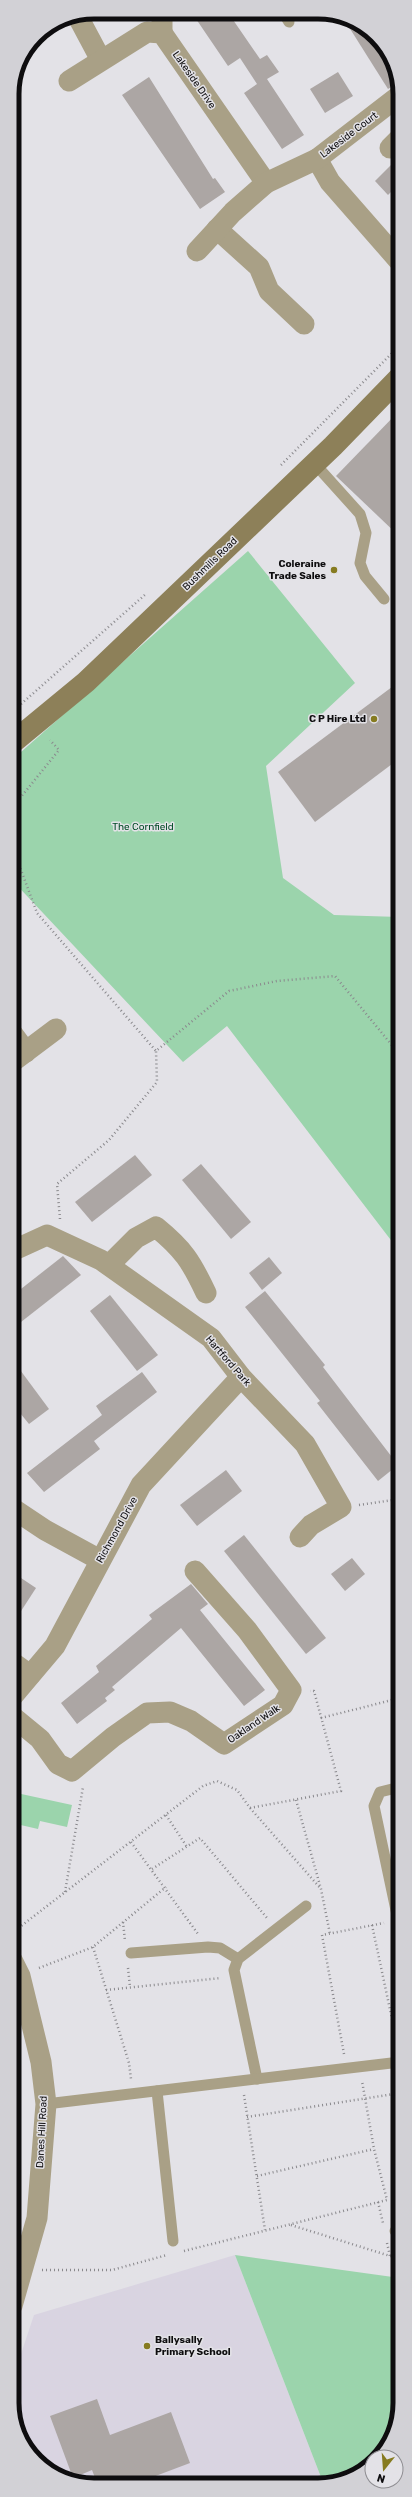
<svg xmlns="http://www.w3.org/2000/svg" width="412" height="2497" font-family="Rubik,sans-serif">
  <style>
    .built { fill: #d9d4e1 }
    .green { fill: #9bd4ac }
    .building { fill: #aca6a4 }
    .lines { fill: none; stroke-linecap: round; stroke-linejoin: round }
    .path { stroke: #8a898d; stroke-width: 2.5; stroke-dasharray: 1 3; stroke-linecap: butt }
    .service { stroke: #a9a086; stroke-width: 11 }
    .minor { stroke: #a9a086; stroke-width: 21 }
    .secondary { stroke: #8d8059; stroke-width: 22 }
    .poi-dot { fill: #867b20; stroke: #e3e2e7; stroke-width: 1.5 }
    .labels { text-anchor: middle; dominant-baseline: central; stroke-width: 3; stroke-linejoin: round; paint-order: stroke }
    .street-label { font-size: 10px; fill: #0e0d0f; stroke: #e3e2e7 }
    .poi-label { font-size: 10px; font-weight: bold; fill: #0e0d0f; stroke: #e3e2e7; text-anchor: end }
    .park-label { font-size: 10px; fill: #014b26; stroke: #e3e2e7 }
    .rim { fill: none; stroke: #0e0d0f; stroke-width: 5 }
  </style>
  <rect width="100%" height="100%" fill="#e3e2e7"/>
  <path class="built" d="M235,2255L324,2485L73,2482L32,2457L12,2409V2381L34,2315Z"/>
  <g class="green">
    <path d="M248,551L355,683L266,766L283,878L334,915L400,917V1252L227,1026L183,1062L12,880V760Z"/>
    <path d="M12,1792L72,1805L67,1827L40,1821L38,1829L12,1823Z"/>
    <path d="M235,2255L400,2278V2403L394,2434L379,2457H372V2464L354,2477L324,2485Z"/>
  </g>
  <g class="building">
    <path d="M192,13L229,14L260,59L267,55L279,72L267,79L304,135L282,149L244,93L257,84L240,58L228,66Z"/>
    <path d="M342,16L380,40L398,83L388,89Z"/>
    <path d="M338,72L353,96L325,113L310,89Z"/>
    <path d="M149,77L213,179L215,178L225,192L200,209L122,95Z"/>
    <path d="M400,156V183L388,195L375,181Z"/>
    <path d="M400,410V537L336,476Z"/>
    <path d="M400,681V758L315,822L278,772Z"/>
    <path d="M135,1155L152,1175L92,1222L75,1202Z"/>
    <path d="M201,1164L251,1222L231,1239L182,1180Z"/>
    <path d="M63,1256L81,1275L21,1322L12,1311V1296Z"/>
    <path d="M269,1257L282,1273L262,1290L249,1273Z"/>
    <path d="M265,1291L325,1365L323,1367L398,1465L378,1481L317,1403L320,1401L245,1307Z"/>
    <path d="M110,1295L158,1355L137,1371L90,1311Z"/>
    <path d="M12,1359L49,1409L29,1424L12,1403Z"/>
    <path d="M142,1372L157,1392L94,1441L100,1449L44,1492L27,1473L102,1415L96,1406Z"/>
    <path d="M226,1470L242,1491L197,1526L180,1505Z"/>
    <path d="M244,1535L326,1638L306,1654L224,1551Z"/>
    <path d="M352,1558L365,1574L345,1591L331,1574Z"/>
    <path d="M12,1572L36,1588L12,1625Z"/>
    <path d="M191,1584L208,1604L200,1610L265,1690L244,1706L181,1628L112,1687L115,1690L105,1698L107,1701L77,1724L61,1703L99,1672L96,1666L152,1619L149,1615Z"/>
    <path d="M97,2399L110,2435L171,2412L190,2463L137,2483H97L92,2470L73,2478L50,2416Z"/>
  </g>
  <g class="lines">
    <g class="path">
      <path d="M281,465L400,345"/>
      <path d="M12,712L147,593"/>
      <path d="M12,769L19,763"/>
      <path d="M12,808L59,750L50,740"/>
      <path d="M12,846L37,913L156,1051L229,991L277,981L335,976L400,1055"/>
      <path d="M60,1219L57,1184L109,1140L157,1082L156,1051"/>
      <path d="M359,1505L400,1499"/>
      <path d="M321,1718L400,1698"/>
      <path d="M296,1800L321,1889L330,1934"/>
      <path d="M250,1808L341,1791L314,1691H310"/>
      <path d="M166,1815L187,1847"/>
      <path d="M393,1824L400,1822"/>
      <path d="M131,1842L198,1934"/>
      <path d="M152,1869L200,1838L267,1918"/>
      <path d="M65,1892L83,1787"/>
      <path d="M123,1922L125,1941"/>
      <path d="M372,1925L398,2047"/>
      <path d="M12,1933L203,1786L217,1781L237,1790L250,1808L321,1889"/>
      <path d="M93,1947L129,2063L131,2079"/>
      <path d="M39,1968L93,1947L166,1887"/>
      <path d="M128,1968L130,1987"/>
      <path d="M106,1990L221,1978"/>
      <path d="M344,2054L322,1935L384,1923"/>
      <path d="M244,2095L265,2230"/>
      <path d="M247,2117L400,2093"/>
      <path d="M257,2176L374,2149"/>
      <path d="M378,2202L383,2223"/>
      <path d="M291,2225L390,2256H400"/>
      <path d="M387,2243L390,2256"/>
      <path d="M184,2251L387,2200L374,2149L362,2081"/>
      <path d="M42,2270H112L167,2255"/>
    </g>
    <g class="service">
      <path d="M284,14L289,22"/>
      <path d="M315,464L360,514L366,533L360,563L365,576L384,599"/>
      <path d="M400,1787L380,1792L374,1806L400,1929"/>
      <path d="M131,1953L208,1947L220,1948L238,1959"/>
      <path d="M257,2079L234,1970L238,1959L306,1906"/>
      <path d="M157,2091L173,2241"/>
      <path d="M46,2104L400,2062"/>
      <path d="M395,2231L400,2230"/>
    </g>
    <g class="minor">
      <path d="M162,13V33"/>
      <path d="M77,15L101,60"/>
      <path d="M69,81L147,32L162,33L266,183"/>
      <path d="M390,148L400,138"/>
      <path d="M317,159L330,182L400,262"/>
      <path d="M217,229L259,267L269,291L304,324"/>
      <path d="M197,251L233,212L266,183L317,159L400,95"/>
      <path d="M12,1033L26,1052"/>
      <path d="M12,1062L56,1029"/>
      <path d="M12,1251L47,1235L101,1260L211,1338L241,1377L305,1444L341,1507L311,1525L300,1537"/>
      <path d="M109,1265L136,1238L156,1227C183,1249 191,1261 206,1293"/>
      <path d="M12,1508L45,1530L100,1560"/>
      <path d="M12,1662L30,1675"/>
      <path d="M12,1697L55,1646L141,1485L241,1377"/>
      <path d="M12,1716L40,1739L58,1764L72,1771L113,1737L147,1713L170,1712L191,1721L224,1744L283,1705L291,1690L247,1630L195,1571"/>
      <path d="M12,1960L20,1976L41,2062L46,2104L37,2218L12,2306"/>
    </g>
    <path class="secondary" d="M12,743L86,682L333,446L400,377"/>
  </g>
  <g class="poi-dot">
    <circle cx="334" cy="570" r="4"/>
    <circle cx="374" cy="719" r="4"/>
    <circle cx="147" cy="2346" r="4"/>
  </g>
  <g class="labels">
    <g class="street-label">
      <text transform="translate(194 80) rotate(55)">Lakeside Drive</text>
      <text transform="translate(349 135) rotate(-37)">Lakeside Court</text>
      <text transform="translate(210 564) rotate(-44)">Bushmills Road</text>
      <text transform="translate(228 1361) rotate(49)">Hartford Park</text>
      <text transform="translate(117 1530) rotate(-61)">Richmond Drive</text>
      <text transform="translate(254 1724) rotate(-34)">Oakland Walk</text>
      <text transform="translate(42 2132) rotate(-87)">Danes Hill Road</text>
    </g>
    <g class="poi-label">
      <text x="326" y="564">Coleraine<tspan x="326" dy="12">Trade Sales</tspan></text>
      <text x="366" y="719">C P Hire Ltd</text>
      <text x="155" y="2340" text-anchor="start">Ballysally<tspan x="155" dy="12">Primary School</tspan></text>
    </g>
    <g class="park-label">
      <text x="143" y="827">The Cornfield</text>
    </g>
  </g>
  <path d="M0 0H412V2497H0ZM94 19H318A75 75 0 0 1 393 94V2403A75 75 0 0 1 318 2478H94A75 75 0 0 1 19 2403V94A75 75 0 0 1 94 19Z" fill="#d2d1d6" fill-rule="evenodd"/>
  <path class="rim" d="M94 19H318A75 75 0 0 1 393 94V2403A75 75 0 0 1 318 2478H94A75 75 0 0 1 19 2403V94A75 75 0 0 1 94 19Z"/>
  <g transform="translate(384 2469) rotate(197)"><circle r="19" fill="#e3e2e7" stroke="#8e8d91"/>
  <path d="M0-3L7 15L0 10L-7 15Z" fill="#867b20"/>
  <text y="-6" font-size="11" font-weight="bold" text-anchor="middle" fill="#0e0d0f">N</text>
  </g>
</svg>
